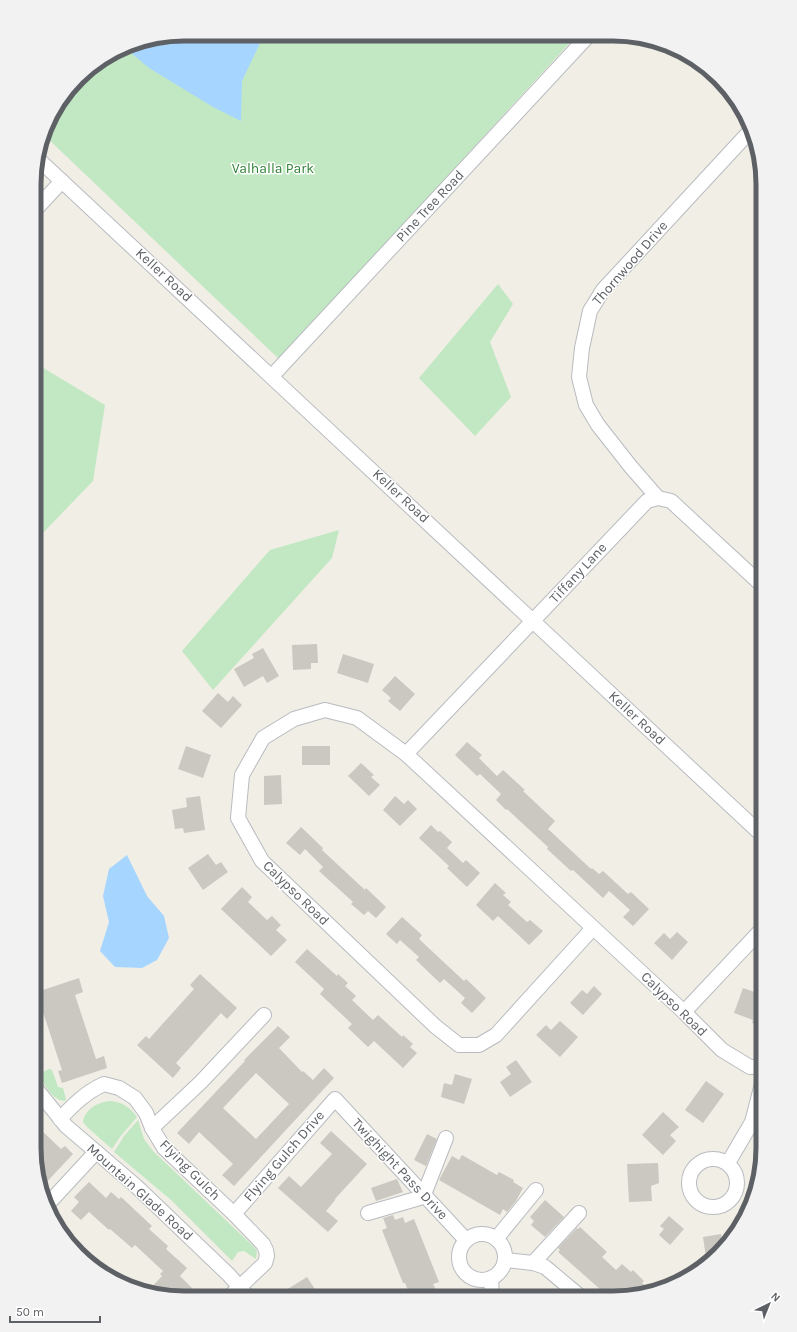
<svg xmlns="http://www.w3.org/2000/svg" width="797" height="1332" font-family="Karla,sans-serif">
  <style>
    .green { fill: #c1e8c2 }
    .water { fill: #a6d6ff }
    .building { fill: #cbc8c2; fill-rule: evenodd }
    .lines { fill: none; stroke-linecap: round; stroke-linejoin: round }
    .minor-casing { stroke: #b8bbc0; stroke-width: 16 }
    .minor { stroke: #fff; stroke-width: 14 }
    .labels { text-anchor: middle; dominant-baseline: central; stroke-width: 3; stroke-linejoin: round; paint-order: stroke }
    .park-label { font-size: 14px; fill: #308237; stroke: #fff }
    .street-label { font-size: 14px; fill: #5d6166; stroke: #fff }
    .rim { fill: none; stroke: #5d6166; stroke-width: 5 }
  </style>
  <rect width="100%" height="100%" fill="#f0eee5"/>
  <g class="green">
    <path d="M184,34L577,35L279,359L44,135L50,117L85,71L127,45Z"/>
    <path d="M498,284L513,304L490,342L511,397L475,436L419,378Z"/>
    <path d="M35,363L105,405L93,481L35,541Z"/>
    <path d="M339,530L332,558L213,690L182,651L270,550Z"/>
    <path d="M49,1069L52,1070L58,1087L63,1088L66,1099L65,1101C53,1101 45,1085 39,1076L41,1073Z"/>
    <path d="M110,1101C122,1102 130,1107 137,1117L120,1137L112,1149L87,1127L83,1122C85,1109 98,1102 110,1101Z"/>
    <path d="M138,1120L144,1139L153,1151L255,1248L257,1251L256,1259L244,1251L238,1252L232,1261L171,1200L114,1152L124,1136Z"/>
  </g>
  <g class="water">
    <path d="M184,34H252L262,39L242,81L241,121L213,107L149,68L124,47Z"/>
    <path d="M127,855L147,896L164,916L169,938L157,960L142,968L115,967L100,951L109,922L103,896L109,869Z"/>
  </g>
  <g class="building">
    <path d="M317,644L318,663H311V669L293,670L292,645Z"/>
    <path d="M263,648L279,676L267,683L263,676L244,687L234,669L254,658L252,654Z"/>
    <path d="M343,654L374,664L368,683L337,673Z"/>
    <path d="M395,676L415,694L400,711L388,701L391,698L382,690Z"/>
    <path d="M218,693L228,702L233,696L242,705L221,728L202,711Z"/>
    <path d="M467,742L482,755L479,758L497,776L503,770L525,790L523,791L555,821L548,829L591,869L592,868L599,874L603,871L628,894L631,892L649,909L633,926L623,917L630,910L609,891L603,898L573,870L571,871L547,849L548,847L507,809L506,810L496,800L501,794L480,774L477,776L455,755Z"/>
    <path d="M186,746L211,755L203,778L178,769Z"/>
    <rect x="302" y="746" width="28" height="19"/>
    <path d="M361,763L374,775L371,777L380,785L369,796L348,776Z"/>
    <path d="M281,775L282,804L264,805V776Z"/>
    <path d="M200,796L205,830L184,833L183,828L175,829L172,810L187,807L186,798Z"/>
    <path d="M395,796L404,804L408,800L417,809L400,826L383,810Z"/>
    <path d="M431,825L438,832L440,831L452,842L447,848L463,863L466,860L480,873L467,887L447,868L449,866L419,838Z"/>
    <path d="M301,827L323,848L322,850L365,890L366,888L386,907L376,918L368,911L364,915L351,904L353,902L319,871L323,867L305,849L300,855L286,843Z"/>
    <path d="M208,854L216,865L221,862L228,872L203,890L188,868Z"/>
    <path d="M495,883L506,893L503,895L511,902L508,905L527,922L530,920L543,931L529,945L498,916L493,921L476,905Z"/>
    <path d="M242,887L252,897L248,902L267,920L272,916L281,925L276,930L287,940L271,956L221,909Z"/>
    <path d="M402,917L422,935L419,939L464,981L466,979L486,998L472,1013L461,1003L465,998L444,979L440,983L416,960L419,957L400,940L397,944L386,934Z"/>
    <path d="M677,932L688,942L672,960L654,943L664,933L670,939Z"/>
    <path d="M307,949L337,976L338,974L348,983L345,986L356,996L352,1000L373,1020L378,1015L402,1037L403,1035L413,1044L410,1047L417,1053L403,1068L374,1041L368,1047L348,1028L352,1024L320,994L324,989L295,962Z"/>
    <path d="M200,974L237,1008L227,1019L221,1013L176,1063L181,1068L173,1078L137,1045L146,1036L149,1039L194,989L190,985Z"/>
    <path d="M79,978L83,992L75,995L96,1059L104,1056L107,1068L62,1083L58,1071L62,1070L41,1006L34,1008V993Z"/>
    <path d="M594,986L602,994L583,1015L570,1003L582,990L587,994Z"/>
    <path d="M743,988L763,995V1027L752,1023L753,1020L734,1013Z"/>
    <path d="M560,1021L578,1037L560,1057L536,1035L546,1025L551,1030Z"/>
    <path d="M278,1026L290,1037L279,1048L302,1072L303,1071L313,1080L324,1068L334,1078L234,1186L222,1175L233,1164L199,1132L189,1144L177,1133L245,1061L244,1060ZM256,1073L289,1104L256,1139L223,1108Z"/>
    <path d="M516,1060L532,1082L510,1097L500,1082L511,1074L506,1067Z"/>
    <path d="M455,1074L472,1079L464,1104L441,1097L444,1083L452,1085Z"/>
    <path d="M706,1081L724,1094L703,1123L685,1110Z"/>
    <path d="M663,1112L679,1127L670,1135L676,1141L663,1155L642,1135Z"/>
    <path d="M39,1128L61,1149L65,1146L73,1154L42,1187L34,1148V1134Z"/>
    <path d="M331,1131L367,1164L334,1200L336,1199L326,1211L338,1221L328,1232L278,1188L289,1176L301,1187L332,1154L320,1143Z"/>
    <path d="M427,1134L437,1139L426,1166L414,1160Z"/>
    <path d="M462,1155L497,1175L499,1172L514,1180L513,1182L523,1188L516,1201L507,1212L503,1209L500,1215L439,1180L452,1156L459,1160Z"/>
    <path d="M658,1163L659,1183L651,1186L652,1201L629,1202L627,1164Z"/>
    <path d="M397,1179L403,1192L376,1201L371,1188Z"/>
    <path d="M89,1182L106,1198L111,1192L119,1199L121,1197L152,1226L149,1229L168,1246L166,1249L187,1268L180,1276L195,1291L189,1297H165L159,1295L151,1288L162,1276L160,1274L163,1271L135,1245L132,1248L110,1229L109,1230L89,1212L81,1220L71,1211L79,1202L74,1197Z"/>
    <path d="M545,1200L564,1217L545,1237L531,1225L534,1221L530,1217Z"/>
    <path d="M393,1215L395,1220L403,1217L405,1223L414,1219L439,1282L433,1284L440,1298L411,1297L405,1283H403L382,1230L387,1228L383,1218Z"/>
    <path d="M669,1216L684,1229L670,1245L659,1235L664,1229L660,1226Z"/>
    <path d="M580,1227L607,1252L602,1257L616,1270L622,1264L631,1272L633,1270L644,1281L642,1283L651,1290L610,1298L558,1252L560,1250L558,1248L577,1228L578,1229Z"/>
    <path d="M721,1234L724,1248L707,1264L703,1237Z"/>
    <path d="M307,1277L320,1297H275Z"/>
  </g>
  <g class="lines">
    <g class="minor-casing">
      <g id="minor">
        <path d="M37,158L763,836"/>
        <path d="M35,210L62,181"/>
        <path d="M272,376L589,35"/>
        <path d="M658,498L631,467L598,425L586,405L579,377L582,348L590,311L603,290L752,129"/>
        <path d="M406,754L647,501L658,498L671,501L763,586"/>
        <path d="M593,928L496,1035L479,1045H459L435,1026L262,861L238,818L242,775L263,738L294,719L325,710L357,718L406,754L684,1012L722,1050L750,1067H763"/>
        <path d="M684,1012L763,928"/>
        <path d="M34,1086L66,1126L136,1186L229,1275L248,1297"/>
        <path d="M60,1119C73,1105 86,1092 104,1084L119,1088L135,1098L146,1113L152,1128L164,1148L234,1214L263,1244L266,1250L267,1256L265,1263L229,1297"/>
        <path d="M152,1128L201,1082L264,1015"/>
        <circle cx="713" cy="1183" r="24"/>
        <path d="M728,1163L752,1122L763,1080"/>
        <path d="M46,1206L96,1152"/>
        <path d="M368,1213L423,1197L446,1138"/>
        <path d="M234,1214L335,1099L466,1240"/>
        <circle cx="482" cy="1257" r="23"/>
        <path d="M496,1239L536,1190"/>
        <path d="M505,1260L533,1263L545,1267L582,1298"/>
        <path d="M533,1263L579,1213"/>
        <path d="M491,1278L492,1298"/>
      </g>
    </g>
    <use href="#minor" class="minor"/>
  </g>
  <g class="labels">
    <g class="park-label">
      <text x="273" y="168">Valhalla Park</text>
    </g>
    <g class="street-label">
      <text transform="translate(430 206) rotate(-47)">Pine Tree Road</text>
      <text transform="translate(630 263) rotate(-49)">Thornwood Drive</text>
      <text transform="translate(164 275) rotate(43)">Keller Road</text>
      <text transform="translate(401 496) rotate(43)">Keller Road</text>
      <text transform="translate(578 573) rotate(-47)">Tiffany Lane</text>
      <text transform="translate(637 718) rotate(43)">Keller Road</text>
      <text transform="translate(296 893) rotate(44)">Calypso Road</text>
      <text transform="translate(674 1004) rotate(44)">Calypso Road</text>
      <text transform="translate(284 1156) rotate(-49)">Flying Gulch Drive</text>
      <text transform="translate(400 1169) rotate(47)">Twighight Pass Drive</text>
      <text transform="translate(190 1170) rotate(45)">Flying Gulch</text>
      <text transform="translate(140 1192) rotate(42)">Mountain Glade Road</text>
    </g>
  </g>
  <path d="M0 0H797V1332H0ZM184 41H613A143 143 0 0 1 756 184V1148A143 143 0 0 1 613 1291H184A143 143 0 0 1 41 1148V184A143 143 0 0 1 184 41Z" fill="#f2f2f3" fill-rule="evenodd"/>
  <path class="rim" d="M184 41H613A143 143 0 0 1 756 184V1148A143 143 0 0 1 613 1291H184A143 143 0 0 1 41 1148V184A143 143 0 0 1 184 41Z"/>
  <g transform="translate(769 1304) rotate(43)" stroke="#ffffff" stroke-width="3" paint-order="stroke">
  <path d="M0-3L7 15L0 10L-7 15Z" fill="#5d6166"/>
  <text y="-6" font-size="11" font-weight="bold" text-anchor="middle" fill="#5d6166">N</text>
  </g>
  <path d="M10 1316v6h90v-6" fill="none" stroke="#5d6166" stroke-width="2"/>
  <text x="16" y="1316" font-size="12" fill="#5d6166" stroke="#ffffff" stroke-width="3" paint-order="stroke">50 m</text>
</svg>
